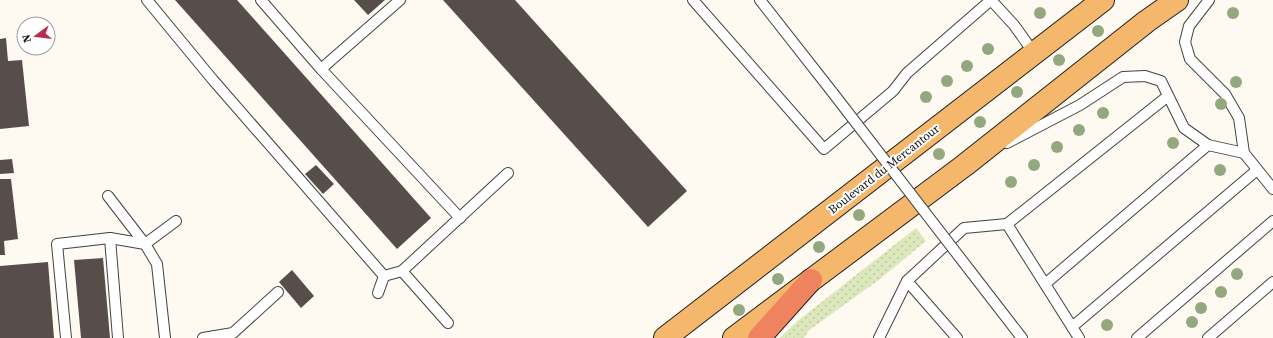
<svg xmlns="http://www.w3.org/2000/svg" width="1273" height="338" font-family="'Source Serif 4',serif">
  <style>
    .grass { fill: url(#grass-dots) }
    .building { fill: #574e4b }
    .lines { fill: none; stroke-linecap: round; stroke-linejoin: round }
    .lane-casing { stroke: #424242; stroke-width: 12 }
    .primary-casing { stroke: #202020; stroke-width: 24 }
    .highway-casing { stroke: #202020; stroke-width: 24 }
    .lane { stroke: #fff; stroke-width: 10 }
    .primary { stroke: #f4b76c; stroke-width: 22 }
    .highway { stroke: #ef835f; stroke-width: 22 }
    .lane-bridge-casing { stroke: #424242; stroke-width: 12; stroke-linecap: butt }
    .lane-bridge { stroke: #fff; stroke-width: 10 }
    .tree { fill: #94a87f }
    .labels { text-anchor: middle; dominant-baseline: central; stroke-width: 4; stroke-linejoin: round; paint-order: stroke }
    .street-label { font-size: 12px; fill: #0f0f0f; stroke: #fff }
  </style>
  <defs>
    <pattern id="grass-dots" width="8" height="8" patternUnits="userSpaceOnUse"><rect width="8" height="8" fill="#dce8bb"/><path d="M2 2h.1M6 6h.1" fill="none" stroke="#bcc6a0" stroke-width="1.8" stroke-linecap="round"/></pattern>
  </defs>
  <rect width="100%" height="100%" fill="#fef9f1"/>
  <path class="grass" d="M916,228L926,241L880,279L809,330L804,338H779L800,319Z"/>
  <g class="building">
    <path d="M175,0H237L431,218L397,249Z"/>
    <path d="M354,0H385L368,15Z"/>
    <path d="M443,0H515L687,191L648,227Z"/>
    <path d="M6,38L8,61L22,60L29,126L0,129V39Z"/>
    <path d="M12,159L14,173L0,174V160Z"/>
    <path d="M316,165L334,184L323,194L305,174Z"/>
    <path d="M0,179H11L18,239L4,241L5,255H0Z"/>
    <path d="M103,258L110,338H81L74,260Z"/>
    <path d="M48,262L54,338H0V266Z"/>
    <path d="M292,270L314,296L301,308L279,282Z"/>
  </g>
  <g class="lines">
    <g class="lane-casing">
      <g id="lane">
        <path d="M147,0L213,80L384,276L402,271L508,173"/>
        <path d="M261,0L321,69L400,0"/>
        <path d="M693,0L824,149L893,91L907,73L991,0"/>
        <path d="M760,0L833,93"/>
        <path d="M991,0L1014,25L1034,53"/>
        <path d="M1209,0L1189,26L1185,42L1190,59L1225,94L1239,118L1244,153L1273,189"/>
        <path d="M321,69L460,218"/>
        <path d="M1007,143L1080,105L1123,77L1145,76L1161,81L1184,128L1208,145L1244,153"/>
        <path d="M108,196L145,244L157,264L165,338"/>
        <path d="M1007,224L1079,338"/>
        <path d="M110,238L118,338"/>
        <path d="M402,271L448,323"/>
        <path d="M971,272L1022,338"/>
        <path d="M907,281L957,338"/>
        <path d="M1045,284L1208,145"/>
        <path d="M378,293L384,276"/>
        <path d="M1072,327L1257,170"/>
        <path d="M66,338L57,244L110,238L145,244L176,221"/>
        <path d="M203,338L233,333L278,292"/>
        <path d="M879,338L907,281L964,228L1007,224L1168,96"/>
        <path d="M1137,338L1273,221"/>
        <path d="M1208,338L1273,282"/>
      </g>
    </g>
    <g class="primary-casing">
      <g id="primary">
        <path d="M665,338L1103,0"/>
        <path d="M734,338L965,165L1147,21L1177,0"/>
      </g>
    </g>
    <g class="highway-casing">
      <path id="highway" d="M759,338L811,280"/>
    </g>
    <use href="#lane" class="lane"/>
    <use href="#primary" class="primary"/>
    <use href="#highway" class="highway"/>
    <g class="lane-bridge-casing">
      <path id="lane-bridge" d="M833,93L971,272"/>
    </g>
    <use href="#lane-bridge" class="lane-bridge"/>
  </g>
  <g class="tree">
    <circle cx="1040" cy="13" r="6"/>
    <circle cx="1233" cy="13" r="6"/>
    <circle cx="1098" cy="31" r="6"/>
    <circle cx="988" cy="49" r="6"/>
    <circle cx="1059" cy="60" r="6"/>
    <circle cx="967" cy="66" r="6"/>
    <circle cx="947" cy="81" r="6"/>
    <circle cx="1236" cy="82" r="6"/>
    <circle cx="1017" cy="92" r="6"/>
    <circle cx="926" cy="97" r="6"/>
    <circle cx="1221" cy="104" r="6"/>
    <circle cx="1103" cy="113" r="6"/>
    <circle cx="980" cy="122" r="6"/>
    <circle cx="1079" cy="130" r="6"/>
    <circle cx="1173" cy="143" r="6"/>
    <circle cx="1057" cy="147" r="6"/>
    <circle cx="939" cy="154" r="6"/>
    <circle cx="1034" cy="165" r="6"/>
    <circle cx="1220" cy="170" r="6"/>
    <circle cx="1011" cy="182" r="6"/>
    <circle cx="859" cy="215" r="6"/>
    <circle cx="819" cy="247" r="6"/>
    <circle cx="1237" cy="274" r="6"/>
    <circle cx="778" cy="279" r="6"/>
    <circle cx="1221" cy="292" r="6"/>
    <circle cx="1201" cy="308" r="6"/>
    <circle cx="739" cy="310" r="6"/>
    <circle cx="1192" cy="322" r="6"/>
    <circle cx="1107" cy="325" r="6"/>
  </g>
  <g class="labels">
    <g class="street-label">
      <text transform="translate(884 169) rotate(-38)">Boulevard du Mercantour</text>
    </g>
  </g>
  <g transform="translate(36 36) rotate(255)"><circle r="19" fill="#ffffff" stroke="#9f9f9f"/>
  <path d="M0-3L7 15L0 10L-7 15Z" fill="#bb2b4f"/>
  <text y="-6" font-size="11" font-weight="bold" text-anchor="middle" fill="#0f0f0f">N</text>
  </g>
</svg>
